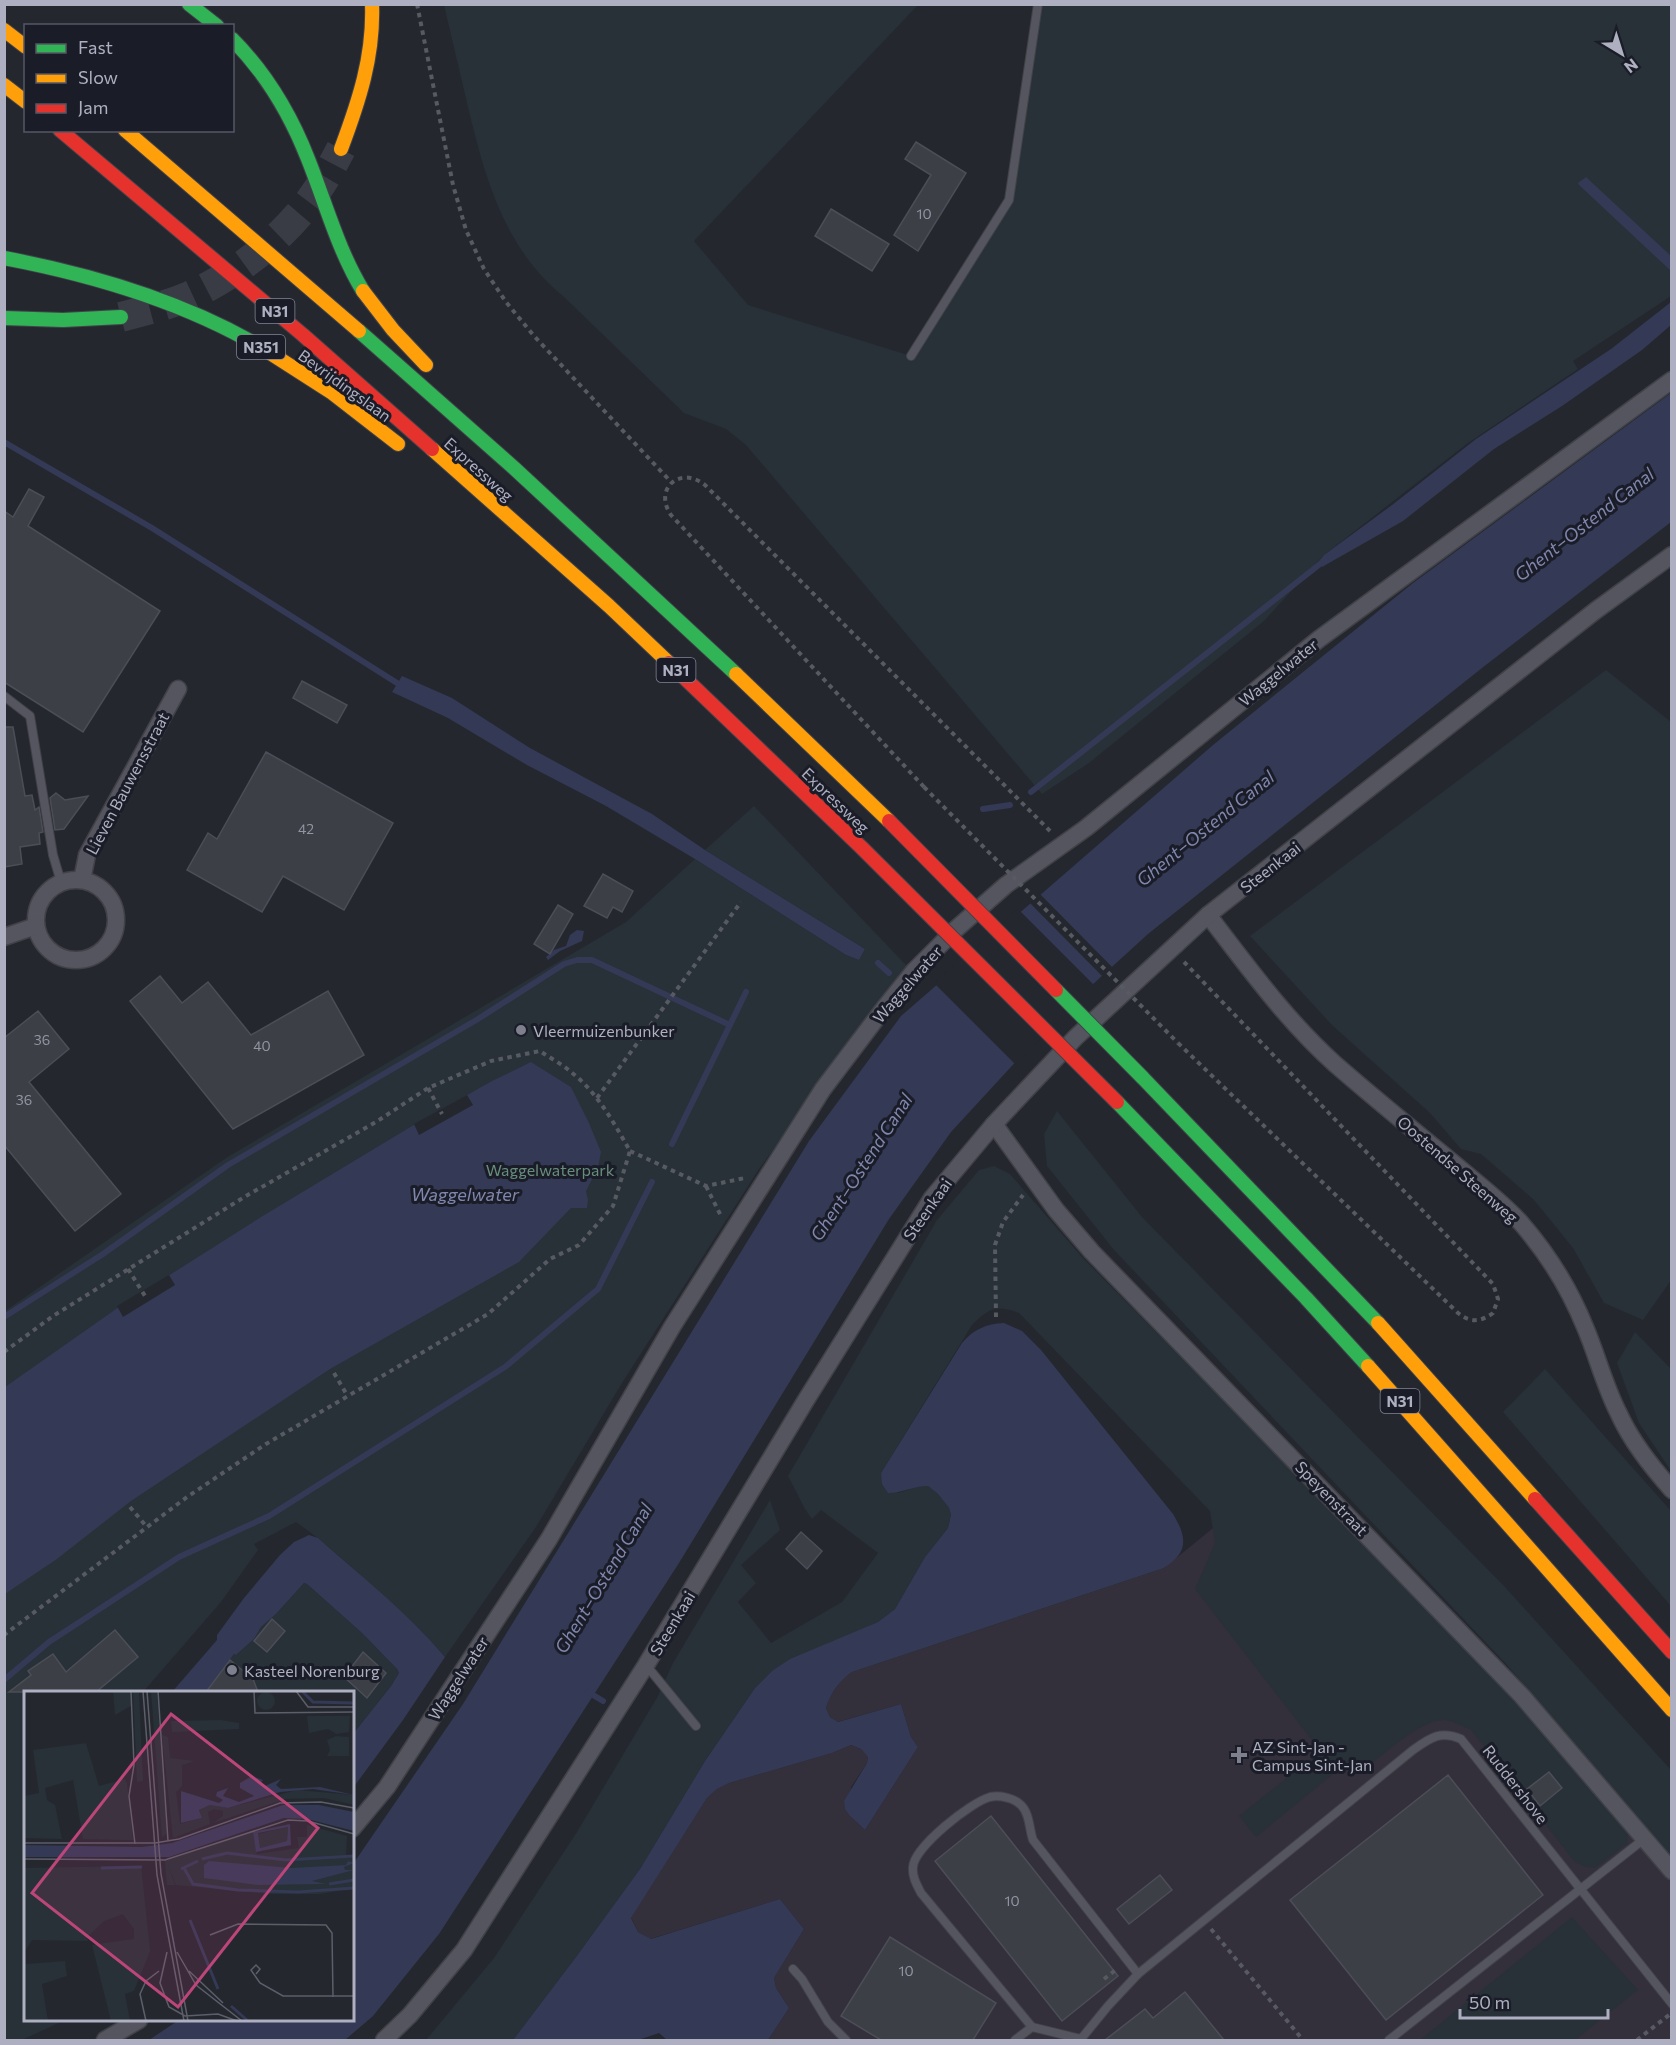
<svg xmlns="http://www.w3.org/2000/svg" width="1676" height="2045" font-family="Commissioner,sans-serif">
  <style>
    .medical { fill: #332f3b }
    .green { fill: #273137; fill-rule: evenodd }
    .water { fill: #343955 }
    .pier { fill: #25272f }
    .lines { fill: none; stroke-linecap: round; stroke-linejoin: round }
    .stream { stroke: #343955; stroke-width: 6 }
    .building { fill: #3d3f46; stroke: #4c4e57; stroke-width: 1.5 }
    .highway-tunnel { stroke: #3a3c45; stroke-width: 30; stroke-dasharray: 30 15; stroke-linecap: butt }
    .lane-casing { stroke: #414248; stroke-width: 10 }
    .street-casing { stroke: #414248; stroke-width: 19 }
    .fast-casing { stroke: #41434b; stroke-width: 16 }
    .slow-casing { stroke: #41434b; stroke-width: 16 }
    .jam-casing { stroke: #41434b; stroke-width: 16 }
    .path { stroke: #585a62; stroke-width: 4; stroke-dasharray: 4.5 4.5; stroke-linecap: butt }
    .lane { stroke: #54555e; stroke-width: 8 }
    .street { stroke: #54555e; stroke-width: 16 }
    .fast { stroke: #30b455; stroke-width: 14 }
    .slow { stroke: #ff9f0a; stroke-width: 14 }
    .jam { stroke: #e5322d; stroke-width: 14 }
    .fast-bridge-casing { stroke: #41434b; stroke-width: 16; stroke-linecap: butt }
    .jam-bridge-casing { stroke: #41434b; stroke-width: 16; stroke-linecap: butt }
    .path-bridge { stroke: #585a62; stroke-width: 4; stroke-dasharray: 4.5 4.5; stroke-linecap: butt }
    .fast-bridge { stroke: #30b455; stroke-width: 14 }
    .jam-bridge { stroke: #e5322d; stroke-width: 14 }
    .poi-dot { fill: #7e808e; stroke: #1a1c28; stroke-width: 2 }
    .labels { text-anchor: middle; dominant-baseline: central; stroke-width: 6; stroke-linejoin: round; paint-order: stroke }
    .number-label { font-size: 14px; fill: #9294a2 }
    .shield { fill: #1a1c28; stroke: #828493; stroke-width: 1.5 }
    .shield-label { font-size: 15px; font-weight: bold; fill: #aeb0c1 }
    .street-label { font-size: 16px; fill: #aeb0c1; stroke: #1a1c28 }
    .poi-label { font-size: 16px; fill: #aeb0c1; stroke: #1a1c28; text-anchor: start }
    .park-label { font-size: 16px; fill: #688e7b; stroke: #1a1c28 }
    .water-label { font-size: 18px; font-style: italic; fill: #8087ac; stroke: #1a1c28 }
    .inset-river { fill: none; stroke: #343955; stroke-width: 3 }
    .inset-road { fill: none; stroke: #5c5e69; stroke-width: 1.5 }
    .view { fill: #bc467a; fill-opacity: 0.15; stroke: #bc467a; stroke-width: 3 }
    .inset-edge { fill: none; stroke: #aeb0c1; stroke-width: 3 }
  </style>
  <rect width="100%" height="100%" fill="#25272f"/>
  <path class="medical" d="M1288,1467L1517,1699L1671,1882V2040H768L789,2008L776,1988L774,1978L804,1929L780,1899L650,1939L638,1932L631,1917L707,1798L717,1789L729,1783L832,1753L851,1745L861,1749L868,1756L867,1763L851,1787L850,1816L865,1830L918,1747L911,1737L901,1704L837,1722L830,1717L826,1708L829,1698L843,1678L852,1672L1164,1568Z"/>
  <g class="green">
    <path d="M444,5H918L694,241L748,305L911,356L1009,200L1038,5H1671V296L1573,361L1578,369L1468,443L1324,555L1264,621L1089,763L1042,794L746,445L726,429L684,413L563,296C504,248 485,178 468,107C460,73 452,39 444,5Z"/>
    <path d="M1606,670L1671,722L1672,1279L1643,1320L1604,1303L1573,1248L1534,1200L1481,1154L1461,1149L1430,1113L1333,1026L1250,936Z"/>
    <path d="M754,806L907,966L759,1169L622,1383L536,1527L445,1657C425,1633 401,1612 378,1591C351,1567 325,1542 296,1522L254,1544L258,1550L221,1602L143,1692H26V1798L24,1799L26,1800V2020H65L22,2040H5V1311L226,1158L626,922L695,859L846,955L859,960L865,949L705,850Z"/>
    <path d="M1057,1111L1142,1217L1504,1586L1671,1770V1856L1507,1665L1114,1250L1047,1166L1044,1134Z"/>
    <path d="M994,1166L1010,1174L1083,1258L1517,1699L1628,1830V1843L1595,1868L1586,1867L1575,1862L1471,1730C1463,1726 1453,1721 1444,1720C1422,1719 1382,1756 1364,1769L1354,1757L1256,1837L1239,1816L1314,1756V1743L1195,1589L1215,1543L1210,1511L1019,1313C996,1305 990,1307 972,1325L881,1473L898,1493L920,1486H928L938,1494L949,1508L951,1515L948,1528L925,1557L895,1609L878,1622L772,1671L755,1688L705,1761L640,1869L576,1957L513,2040H426L494,1958L577,1832L658,1696L673,1663L770,1500L780,1530L741,1565L756,1583L738,1602L771,1643L842,1602L878,1553L821,1510L812,1519L805,1509L788,1476L937,1220L979,1170Z"/>
    <path d="M1635,1332L1671,1369V1471L1639,1423L1617,1363Z"/>
    <path d="M1545,1369L1671,1511V1606L1503,1412Z"/>
    <path d="M304,1583L307,1584L362,1633L396,1668L399,1673L391,1686L353,1734L352,1692H206L234,1654L236,1655L254,1639L261,1627L276,1614ZM272,1619L285,1631L267,1652L255,1641Z"/>
    <path d="M1572,1917L1638,1990L1575,2040H1420Z"/>
  </g>
  <g class="water">
    <path d="M1586,177L1671,256V271L1579,185L1578,183Z"/>
    <path d="M1671,302V325L1642,350L1562,406L1494,449L1403,521L1322,567L1319,561L1324,555L1392,505L1476,439L1611,349Z"/>
    <path d="M1671,393V522L1482,668L1148,934L1057,1017L951,1132L889,1219L679,1563L439,1934L373,2016L345,2040H149L179,2020H352L353,1864L463,1704L809,1141L901,1016L1213,745L1413,583Z"/>
    <path d="M402,676L452,698L530,748L652,814L705,850L865,949L859,960L846,955L695,859L606,806L527,765L448,718L392,692Z"/>
    <path d="M577,930L584,931L582,941L560,951L548,960L546,957L554,950L566,946L570,935Z"/>
    <path d="M531,1062L571,1087L589,1123L601,1152L598,1168L586,1191L588,1200L587,1208H571L519,1262L330,1369L131,1501L57,1559L5,1594V1387L116,1309L261,1217L412,1126L492,1081Z"/>
    <path d="M1004,1323L1022,1331L1041,1350L1173,1514C1187,1537 1189,1552 1164,1568L852,1672C840,1680 830,1694 826,1708L830,1717L838,1722L901,1704L911,1737L918,1747L865,1830L850,1816L845,1809L844,1801L867,1763L868,1757L861,1749L851,1745L832,1753L729,1783L717,1789L707,1798L631,1918L638,1932L651,1939L780,1899L804,1929L774,1978L776,1988L789,2008L768,2040H667L659,2033L638,2040H513L576,1957L640,1869L705,1761L755,1688L772,1671L790,1659L878,1622L895,1609L925,1557L948,1528L951,1515L949,1508L938,1494L928,1486C914,1486 902,1493 888,1493L882,1484L881,1473L962,1343C974,1329 986,1324 1004,1323Z"/>
    <path d="M309,1535L318,1538C361,1576 408,1613 445,1657L403,1720L353,1788V1734L391,1686L399,1673L397,1669L362,1633L307,1584L304,1583L276,1614L261,1627L254,1639L236,1655L234,1654L206,1692H172L217,1640V1635L244,1598L280,1555L294,1542Z"/>
  </g>
  <g class="pier">
    <path d="M1038,892L1114,969L1104,978L1028,901Z"/>
    <path d="M1018,909L1095,986L1059,1019L1016,1065L934,983Z"/>
    <path d="M467,1095L473,1105L419,1135L414,1124Z"/>
    <path d="M169,1275L175,1285L123,1317L117,1306Z"/>
  </g>
  <g class="lines">
    <g class="stream">
      <path d="M4,442L152,528L397,683"/>
      <path d="M1031,792L1320,564"/>
      <path d="M983,809L1010,805"/>
      <path d="M878,963L889,973"/>
      <path d="M672,1144L746,992"/>
      <path d="M4,1317L103,1254L228,1165L478,1019L564,964L577,960H592L730,1025"/>
      <path d="M4,1680L49,1642L179,1557L269,1516L505,1367L598,1289L652,1182"/>
      <path d="M588,1692L603,1701"/>
    </g>
  </g>
  <g class="building">
    <path d="M916,142L966,173L918,251L894,235L931,175L905,159Z"/>
    <path d="M831,209L889,244L872,271L815,236Z"/>
    <path d="M29,489L44,497L28,526L160,611L83,732L4,682V511L13,517Z"/>
    <path d="M302,681L347,705L337,723L293,698Z"/>
    <path d="M4,727H13L25,796L32,795L35,810L39,807L43,832L39,833L40,844L20,847L22,864L4,867Z"/>
    <path d="M266,752L393,823L344,910L283,876L262,912L187,870L208,833L217,839Z"/>
    <path d="M56,793L65,800L88,796L64,829L55,830L50,798Z"/>
    <path d="M603,874L633,891L622,912L613,907L607,918L584,906Z"/>
    <path d="M558,905L573,914L550,954L534,944Z"/>
    <path d="M160,976L182,1003L208,982L251,1035L328,991L364,1055L233,1129L130,1001Z"/>
    <path d="M38,1011L69,1049L29,1082L121,1194L75,1231L4,1145V1038Z"/>
    <path d="M801,1532L822,1551L807,1569L786,1549Z"/>
    <path d="M272,1619L285,1631L267,1652L254,1641Z"/>
    <path d="M115,1630L138,1657L96,1692H9L31,1675L28,1671L53,1654L66,1672Z"/>
    <path d="M363,1652L386,1673L367,1698L344,1677Z"/>
    <path d="M230,1660L253,1679L258,1692H206Z"/>
    <path d="M1549,1772L1562,1788L1540,1806L1527,1789Z"/>
    <path d="M1448,1775L1543,1895L1386,2020L1290,1900Z"/>
    <path d="M991,1816L1118,1976L1062,2021L935,1861Z"/>
    <path d="M1160,1875L1172,1890L1129,1924L1117,1909Z"/>
    <path d="M890,1937L996,2003L973,2040H881L841,2016Z"/>
    <path d="M1185,1992L1224,2040H1105L1145,2009L1153,2018Z"/>
  </g>
  <g class="lines">
    <path class="highway-tunnel" d="M121,317C143,311 166,306 187,297C237,275 288,235 318,189C327,176 334,162 341,149"/>
    <g class="lane-casing">
      <g id="lane">
        <path d="M911,356L1009,200L1038,4"/>
        <path d="M4,696L30,716L53,855L61,882"/>
        <path d="M646,1665L696,1726"/>
        <path d="M793,1969L802,1979L828,2022L846,2040"/>
        <path d="M1032,2027L921,1893C917,1885 912,1877 913,1867C914,1847 971,1802 990,1797C1000,1795 1014,1798 1021,1805C1030,1814 1029,1829 1033,1840L1138,1974"/>
        <path d="M1015,2040L1032,2027L1081,2039L1108,2006L1138,1974L1413,1750C1430,1738 1440,1730 1461,1739L1672,2004"/>
        <path d="M1389,2040L1644,1839"/>
      </g>
    </g>
    <g class="street-casing">
      <g id="street">
        <circle cx="76" cy="920" r="40"/>
        <path d="M82,880L87,855L178,689"/>
        <path d="M1208,915C1248,967 1286,1020 1335,1064C1375,1099 1416,1132 1457,1166C1478,1184 1502,1202 1521,1223C1548,1254 1570,1290 1585,1327C1597,1355 1604,1384 1618,1412C1631,1441 1651,1466 1672,1490"/>
        <path d="M4,937L36,926"/>
        <path d="M994,1124L1056,1210L1092,1252L1522,1696L1672,1871"/>
        <path d="M352,1829L387,1787L549,1539L672,1327L823,1089L885,1007L914,971L956,929L1006,885L1086,828L1319,639L1672,380"/>
        <path d="M105,2040L139,2020"/>
        <path d="M384,2040L410,2015L464,1950L646,1665L806,1400L932,1198L994,1124L1076,1037L1208,915L1595,611L1672,555"/>
      </g>
    </g>
    <g class="fast-casing">
      <g id="fast">
        <path d="M189,4L217,26"/>
        <path d="M232,39C267,74 290,113 308,159C326,204 338,250 363,291"/>
        <path d="M4,258C94,275 185,302 264,349"/>
        <path d="M4,318L63,320L121,317"/>
        <path d="M359,331L514,468L736,674"/>
        <path d="M1142,1077L1378,1323"/>
        <path d="M1117,1102L1306,1298L1368,1366"/>
      </g>
    </g>
    <g class="slow-casing">
      <g id="slow">
        <path d="M4,30L26,47"/>
        <path d="M4,85L26,102"/>
        <path d="M125,130L359,331"/>
        <path d="M341,149C359,101 374,56 372,4"/>
        <path d="M363,291L393,330L426,365"/>
        <path d="M264,349L331,392L398,444"/>
        <path d="M432,449L609,606L669,663"/>
        <path d="M736,674L889,821"/>
        <path d="M1378,1323L1535,1499"/>
        <path d="M1368,1366L1672,1710"/>
      </g>
    </g>
    <g class="jam-casing">
      <g id="jam">
        <path d="M60,130L303,335L432,449"/>
        <path d="M669,663L862,848"/>
        <path d="M1535,1499L1672,1652"/>
      </g>
    </g>
    <g class="path">
      <path d="M417,4L453,185L466,230L484,269L506,302L534,336L672,483"/>
      <path d="M924,787L671,515C653,489 680,465 705,485L1052,833"/>
      <path d="M1178,1043L1458,1313C1470,1323 1481,1322 1493,1313L1498,1299L1493,1284L1184,962"/>
      <path d="M428,1088L442,1114"/>
      <path d="M597,1098L741,902"/>
      <path d="M630,1151L706,1186L745,1178"/>
      <path d="M706,1186L722,1218"/>
      <path d="M128,1269L145,1296"/>
      <path d="M996,1317L995,1245L1003,1222L1023,1195"/>
      <path d="M4,1352L53,1316L246,1196L376,1122L428,1088L491,1061L540,1051C550,1058 562,1064 571,1072C597,1092 614,1123 630,1151L613,1206L579,1245L550,1259L488,1314L266,1444L187,1497L4,1635"/>
      <path d="M334,1373L347,1395"/>
      <path d="M130,1507L146,1526"/>
      <path d="M1211,1929L1303,2040"/>
      <path d="M1104,1979L1117,1969"/>
      <path d="M1637,2040L1669,2015"/>
    </g>
    <use href="#lane" class="lane"/>
    <use href="#street" class="street"/>
    <use href="#fast" class="fast"/>
    <use href="#slow" class="slow"/>
    <use href="#jam" class="jam"/>
    <g class="fast-bridge-casing">
      <path id="fast-bridge" d="M1056,990L1142,1077"/>
    </g>
    <g class="jam-bridge-casing">
      <g id="jam-bridge">
        <path d="M889,821L1056,990"/>
        <path d="M862,848L1117,1102"/>
      </g>
    </g>
    <path class="path-bridge" d="M924,787L1178,1043"/>
    <use href="#fast-bridge" class="fast-bridge"/>
    <use href="#jam-bridge" class="jam-bridge"/>
  </g>
  <g class="poi-dot">
    <circle cx="521" cy="1030" r="6"/>
    <circle cx="232" cy="1670" r="6"/>
    <path d="M1236 1746h6v6h6v6h-6v6h-6v-6h-6v-6h6z"/>
  </g>
  <g class="labels">
    <g class="number-label">
      <text x="924" y="213">10</text>
      <text x="306" y="828">42</text>
      <text x="42" y="1039">36</text>
      <text x="262" y="1045">40</text>
      <text x="24" y="1099">36</text>
      <text x="1012" y="1900">10</text>
      <text x="906" y="1970">10</text>
    </g>
    <g class="shield">
      <rect x="255.5" y="299" width="39" height="24" rx="4.5"/>
      <rect x="237" y="335" width="48" height="24" rx="4.5"/>
      <rect x="656.5" y="658" width="39" height="24" rx="4.5"/>
      <rect x="1380.5" y="1389" width="39" height="24" rx="4.5"/>
    </g>
    <g class="shield-label">
      <text x="275" y="311">N31</text>
      <text x="261" y="347">N351</text>
      <text x="676" y="670">N31</text>
      <text x="1400" y="1401">N31</text>
    </g>
    <g class="street-label">
      <text transform="translate(345 385) rotate(36)">Bevrijdingslaan</text>
      <text transform="translate(479 469) rotate(42)">Expressweg</text>
      <text transform="translate(1278 672) rotate(-39)">Waggelwater</text>
      <text transform="translate(127 783) rotate(-62)">Lieven Bauwensstraat</text>
      <text transform="translate(836 800) rotate(44)">Expressweg</text>
      <text transform="translate(1270 867) rotate(-38)">Steenkaai</text>
      <text transform="translate(907 984) rotate(-49)">Waggelwater</text>
      <text transform="translate(1458 1169) rotate(41)">Oostendse Steenweg</text>
      <text transform="translate(927 1209) rotate(-55)">Steenkaai</text>
      <text transform="translate(1332 1498) rotate(46)">Speyenstraat</text>
      <text transform="translate(672 1623) rotate(-59)">Steenkaai</text>
      <text transform="translate(458 1678) rotate(-57)">Waggelwater</text>
      <text transform="translate(1516 1784) rotate(52)">Ruddershove</text>
    </g>
    <g class="poi-label">
      <text x="533" y="1030">Vleermuizenbunker</text>
      <text x="244" y="1670">Kasteel Norenburg</text>
      <text x="1252" y="1746">AZ Sint-Jan -<tspan x="1252" dy="18">Campus Sint-Jan</tspan></text>
    </g>
    <g class="park-label">
      <text x="550" y="1169">Waggelwaterpark</text>
    </g>
    <g class="water-label">
      <text transform="translate(1584 524) rotate(-38)">Ghent–Ostend Canal</text>
      <text transform="translate(1205 828) rotate(-39)">Ghent–Ostend Canal</text>
      <text transform="translate(861 1167) rotate(-57)">Ghent–Ostend Canal</text>
      <text x="465" y="1194">Waggelwater</text>
      <text transform="translate(603 1578) rotate(-59)">Ghent–Ostend Canal</text>
    </g>
  </g>
  <g transform="translate(24 1691)">
    <rect width="330" height="330" fill="#25272f"/>
    <path d="M89,0H107V15L91,24ZM109,0H115L119,90L113,91ZM127,0H133L142,131V143L138,147ZM233 10a9 9 0 1 1 18 0a9 9 0 1 1-18 0ZM283,25H326L325,41L312,43L304,38L285,42ZM197,29L215,32V38L148,41L147,30ZM138,44L144,46L146,67L170,70L158,74V95L152,101L156,133L178,127L175,119L186,114L204,117L273,99L330,104V114L300,107L261,108L189,132L199,125V120L190,118L184,121L186,133L149,147ZM312,45L325,46V65H303L306,59L303,49ZM62,52L75,95L101,88L103,93L109,149L59,148L49,89L21,97L23,109L31,114L38,148L0,147V105L15,102L9,59ZM283,134L323,145L322,165L328,164L330,148V197L296,203H246L152,194L144,174L151,194H143L141,170L229,141L233,163L275,157L273,146H283ZM264,136L263,150L236,157L234,143ZM117,175L126,260L110,300L101,303L106,330H87L68,254L110,248V238L99,223L80,230L63,246L64,250L8,249L1,260L2,273L41,270L43,285L18,293L24,330H0V177Z" fill="#273137"/>
    <path d="M228,85L239,89L236,93L241,95L257,88L252,94L257,98L296,96L330,104L289,98L256,101L204,117L186,114L175,119L178,127L157,132V100L195,112L199,109L192,105L193,101L204,97L199,105L215,111L230,105L216,97V92ZM259,114H295L330,121V140L283,128L260,127L145,166H0V154L118,156L148,152ZM266,133L267,154L232,161L229,141ZM264,136L263,150L236,157L234,142ZM185,170L267,177L322,174L324,170L330,172L320,176L321,179H330L288,190L302,193L234,194L180,187V174Z" fill="#343955" fill-rule="evenodd"/>
    <path class="inset-river" d="M278,0L289,11L330,12M178,168L203,162L262,169L330,165M77,177L118,176M160,177L169,193L214,199L274,201L330,197M157,178L174,170M305,193L330,189M166,229L194,298M207,315L224,330"/>
    <path class="inset-road" d="M107,0L110,74L105,105L111,153M119,0L133,184L160,330M123,0L137,183L164,330M134,0L144,150M230,0L231,22L330,21M272,0L284,16H330M0,152H131L155,148L256,112L297,111L330,117M0,168L141,169L264,129L284,130L330,143M186,244L214,233L302,234L308,242L309,306M143,261L136,292L145,316L161,325L194,323L213,330M153,261L172,294L218,330M165,280L199,312M232,283L236,278L232,274L227,279L236,292L259,305H330M122,330L116,303L122,290L135,280"/>
    <path class="view" d="M147,23L294,137L154,316L8,202Z"/>
    <rect width="330" height="330" class="inset-edge"/>
  </g>
  <rect width="1676" height="2045" fill="none" stroke="#aeb0c1" stroke-width="12"/>
  <rect x="24" y="24" width="210" height="108" fill="#1a1c28" stroke="#555765" stroke-width="1.5"/>
  <rect x="36" y="44" width="30" height="9" fill="#30b455" stroke="#555765" stroke-width="1.5"/>
  <text x="78" y="54" font-size="18" fill="#aeb0c1">Fast</text>
  <rect x="36" y="74" width="30" height="9" fill="#ff9f0a" stroke="#555765" stroke-width="1.5"/>
  <text x="78" y="84" font-size="18" fill="#aeb0c1">Slow</text>
  <rect x="36" y="104" width="30" height="9" fill="#e5322d" stroke="#555765" stroke-width="1.5"/>
  <text x="78" y="114" font-size="18" fill="#aeb0c1">Jam</text>
  <g transform="translate(1622 54) rotate(142)" stroke="#1a1c28" stroke-width="4.5" paint-order="stroke">
  <path d="M0-4.5L10 22L0 15L-10 22Z" fill="#aeb0c1"/>
  <text y="-9" font-size="16" font-weight="bold" text-anchor="middle" fill="#aeb0c1">N</text>
  </g>
  <path d="M1460 2009v9h148v-9" fill="none" stroke="#aeb0c1" stroke-width="3"/>
  <text x="1469" y="2009" font-size="18" fill="#aeb0c1" stroke="#1a1c28" stroke-width="4.5" paint-order="stroke">50 m</text>
</svg>
